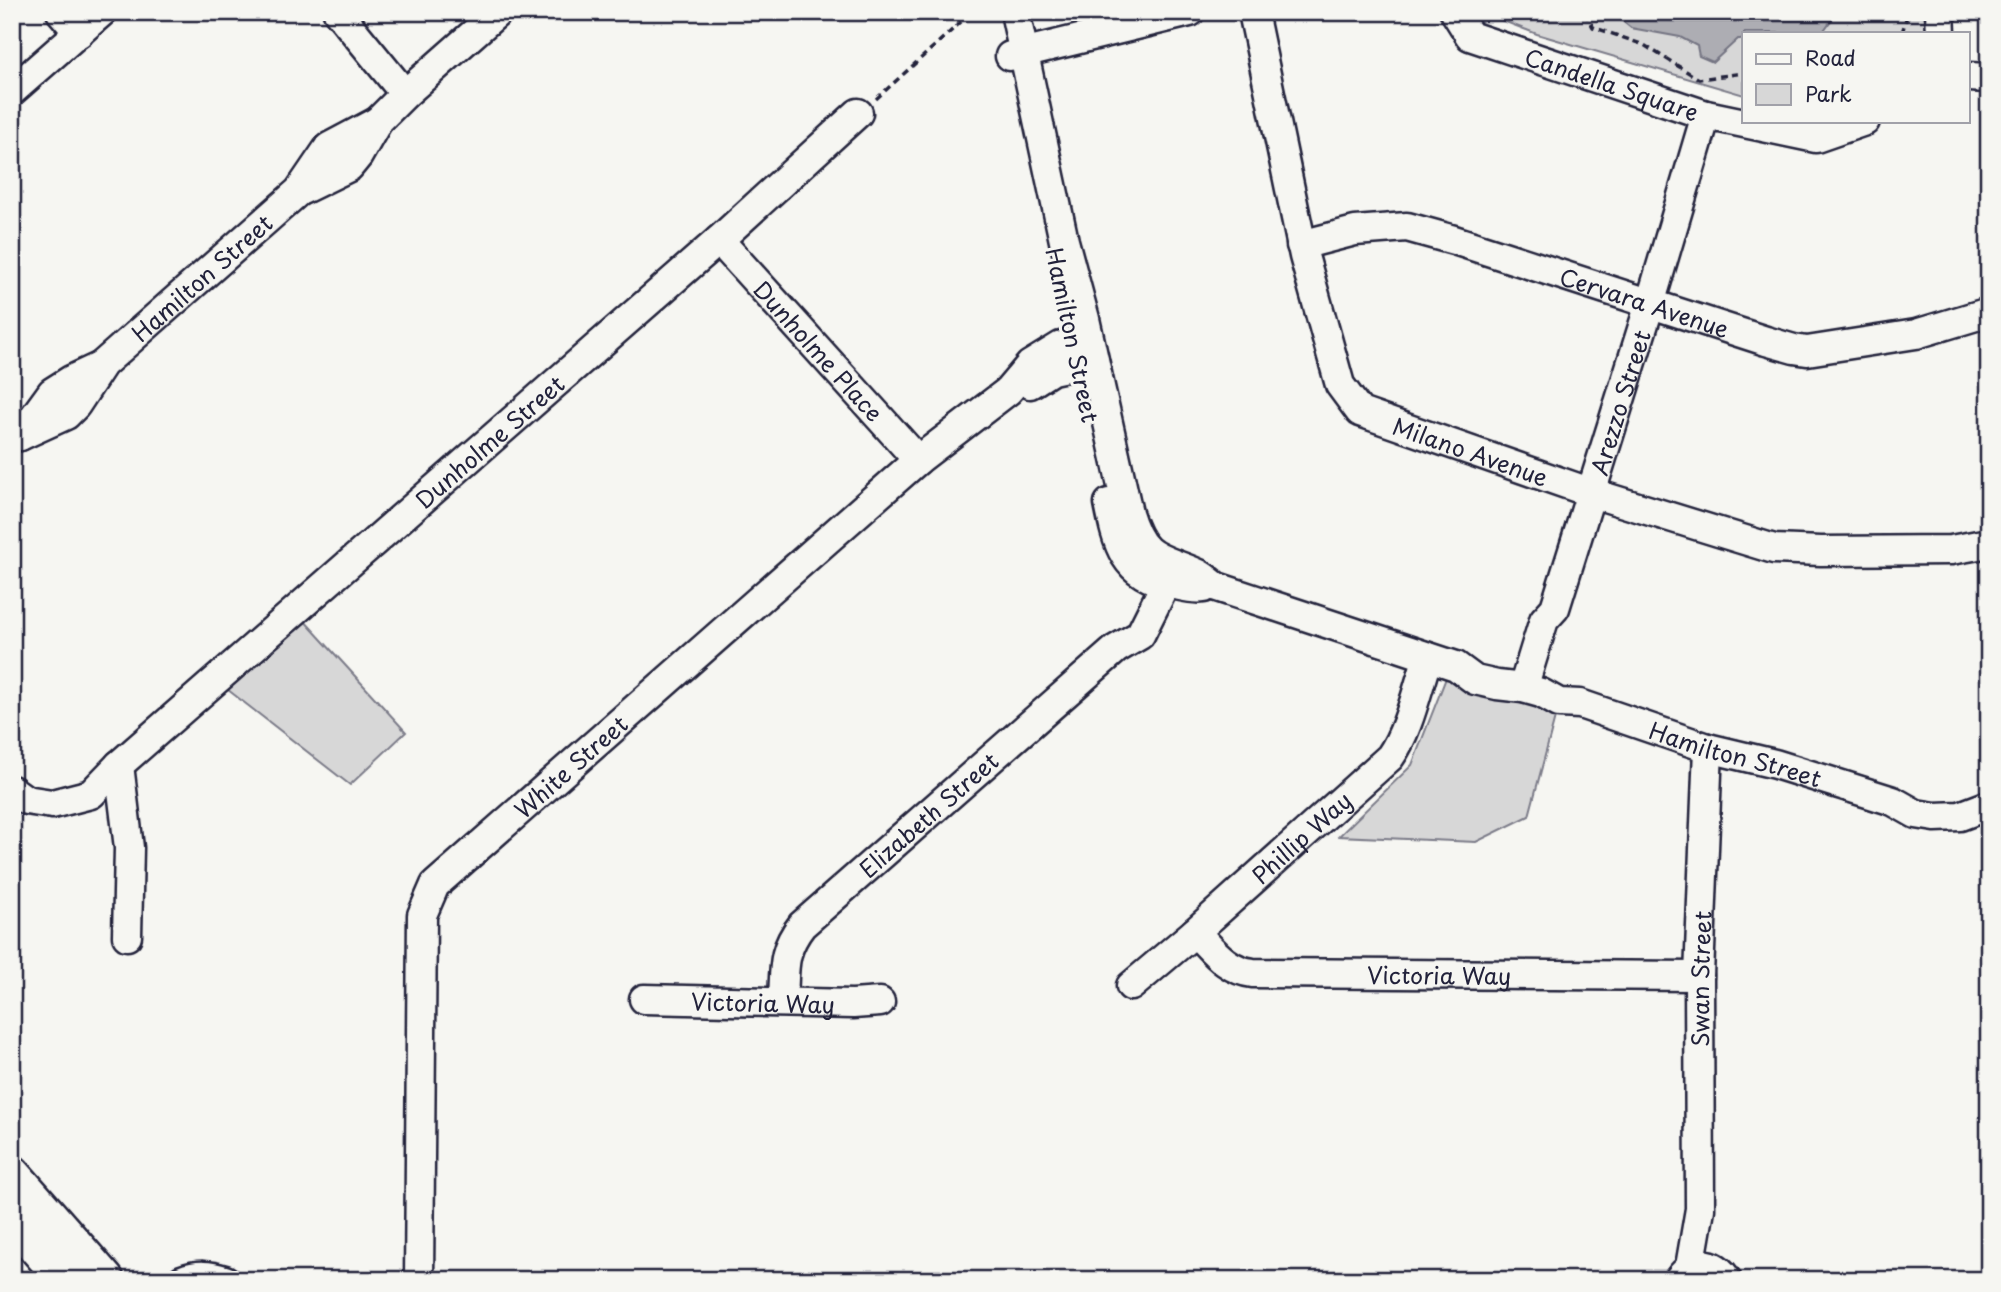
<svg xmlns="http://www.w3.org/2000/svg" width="2001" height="1292" font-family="'Playpen Sans',sans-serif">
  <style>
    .green { fill: #d7d7d7; stroke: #7c7c89; stroke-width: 2 }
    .water { fill: #adadb3; stroke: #757583; stroke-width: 2 }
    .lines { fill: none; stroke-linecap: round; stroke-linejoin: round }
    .minor-casing { stroke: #22223b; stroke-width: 33 }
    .major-casing { stroke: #22223b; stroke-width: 40 }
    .path { stroke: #22223b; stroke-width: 3.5; stroke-dasharray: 7 5; stroke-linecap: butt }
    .minor { stroke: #f6f6f2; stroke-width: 28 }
    .major { stroke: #f6f6f2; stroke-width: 35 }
    .labels { text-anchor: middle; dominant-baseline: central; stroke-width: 6; stroke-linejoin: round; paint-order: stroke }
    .street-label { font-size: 23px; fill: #22223b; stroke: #f6f6f2 }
  </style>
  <rect width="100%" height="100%" fill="#f6f6f2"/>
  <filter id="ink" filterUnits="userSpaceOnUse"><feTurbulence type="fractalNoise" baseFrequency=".0143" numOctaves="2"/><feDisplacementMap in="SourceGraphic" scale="14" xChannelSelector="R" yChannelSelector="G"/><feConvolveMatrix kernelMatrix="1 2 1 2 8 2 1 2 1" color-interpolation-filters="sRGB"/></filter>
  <g filter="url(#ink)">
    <g class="green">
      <path d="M1480,12H1932V33H1744V95L1537,34Z"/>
      <path d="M302,618L406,732L350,785L223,686Z"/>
      <path d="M1446,678L1557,710L1529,816L1476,842L1339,836L1412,765Z"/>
    </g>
    <path class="water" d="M1611,12H1837L1822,33H1744V39H1738L1713,62L1699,56L1697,46L1680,37L1631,28Z"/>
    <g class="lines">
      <g class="minor-casing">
        <g id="minor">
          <path d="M61,12L79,33"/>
          <path d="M338,12L405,94"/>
          <path id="s1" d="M1015,12L1064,241L1085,319L1128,513C1143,562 1159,556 1199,574C1205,577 1211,583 1217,587L1456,666L1475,680L1497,685L1523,688L1541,693L1559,703L1580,704L1708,748L1775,764L1893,801L1916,814L1935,817L1960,816L1989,805"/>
          <path id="s2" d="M1253,12L1304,256L1340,385L1360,412L1592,493L1774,549L1821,551L1951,550L1989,543"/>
          <path id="s3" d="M1455,12L1470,36L1706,115L1816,138L1865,121"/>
          <path d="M1940,12L1941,33"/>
          <path d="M1010,56L1190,12"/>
          <path d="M1968,77L1989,78"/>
          <path d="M12,91L102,12"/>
          <path d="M302,190L349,167L358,156L378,121L405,94L498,12"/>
          <path id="s4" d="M719,240L918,460"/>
          <path id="s5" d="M1301,245L1355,231L1407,227L1454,240L1766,341L1794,349L1807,351L1916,334L1989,312"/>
          <path d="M1030,384L1052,370L1094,361"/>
          <path id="s6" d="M20,436L66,415L76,405L103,364L299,191L329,147L378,121"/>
          <path d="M20,436L52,392L71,380L101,366"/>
          <path d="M1109,503C1117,544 1124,576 1171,584C1182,586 1192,590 1204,588"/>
          <path id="s7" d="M1523,688L1544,620L1555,608L1650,304L1706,115"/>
          <path d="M119,765L129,848L127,936"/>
          <path id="s8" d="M12,790L26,800L52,804L91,794L119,765L719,240L858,113"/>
          <path id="s9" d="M1195,932C1213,950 1226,970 1253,973L1699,976"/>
          <path id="s10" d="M1131,986L1195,932L1390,757C1409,730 1417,689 1428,657"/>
          <path id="s11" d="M644,999L853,1004L880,1002"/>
          <path id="s12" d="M783,1001C785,969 781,952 802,925L1116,649L1140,635L1160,595L1171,566"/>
          <path id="s13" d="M1690,1267L1700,1209L1699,976L1708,748"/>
          <path d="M1679,1279C1692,1260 1715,1259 1727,1280"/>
          <path d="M182,1280C198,1274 209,1275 225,1280"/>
          <path id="s14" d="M419,1280L422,915L435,885L918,460L1008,391L1030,365L1061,346L1089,341"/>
        </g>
      </g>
      <g class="major-casing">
        <g id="major">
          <path d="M12,1173L106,1280"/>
          <path d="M12,1220L65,1280"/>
        </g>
      </g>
      <g class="path">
        <path d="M1585,12L1593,27L1644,45L1699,79L1744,73"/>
        <path d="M1902,33L1908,12"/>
        <path d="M876,99L972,12"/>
      </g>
      <use href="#minor" class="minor"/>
      <use href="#major" class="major"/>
    </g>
  </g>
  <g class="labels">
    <g class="street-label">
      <text stroke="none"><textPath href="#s3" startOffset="178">Candella Square</textPath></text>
      <text stroke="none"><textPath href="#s6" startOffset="245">Hamilton Street</textPath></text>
      <text stroke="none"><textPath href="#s5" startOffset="357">Cervara Avenue</textPath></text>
      <text transform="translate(1073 335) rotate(78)">Hamilton Street</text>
      <text stroke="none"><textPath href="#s4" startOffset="149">Dunholme Place</textPath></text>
      <text stroke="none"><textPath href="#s7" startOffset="303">Arezzo Street</textPath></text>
      <text stroke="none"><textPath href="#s8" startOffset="616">Dunholme Street</textPath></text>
      <text stroke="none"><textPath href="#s2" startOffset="534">Milano Avenue</textPath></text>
      <text stroke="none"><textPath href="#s1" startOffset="1183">Hamilton Street</textPath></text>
      <text stroke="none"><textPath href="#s14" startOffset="578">White Street</textPath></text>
      <text stroke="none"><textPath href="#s12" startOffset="248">Elizabeth Street</textPath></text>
      <text stroke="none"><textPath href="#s10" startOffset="226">Phillip Way</textPath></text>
      <text stroke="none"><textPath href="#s9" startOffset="259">Victoria Way</textPath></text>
      <text stroke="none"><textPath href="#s13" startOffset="289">Swan Street</textPath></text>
      <text stroke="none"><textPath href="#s11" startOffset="119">Victoria Way</textPath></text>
    </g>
  </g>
  <rect width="2001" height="1292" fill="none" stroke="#f6f6f2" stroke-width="42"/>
  <rect x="21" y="21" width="1959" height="1250" fill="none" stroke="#22223b" stroke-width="2.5" filter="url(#ink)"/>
  <rect x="1742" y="32" width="228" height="91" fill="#f6f6f2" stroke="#a1a1a9" stroke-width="2"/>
  <rect x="1756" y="54" width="35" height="10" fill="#f6f6f2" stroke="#a1a1a9" stroke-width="2"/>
  <text x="1805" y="66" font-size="21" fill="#22223b">Road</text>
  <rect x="1756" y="84" width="35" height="21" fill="#d7d7d7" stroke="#a1a1a9" stroke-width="2"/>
  <text x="1805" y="102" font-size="21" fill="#22223b">Park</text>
</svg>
